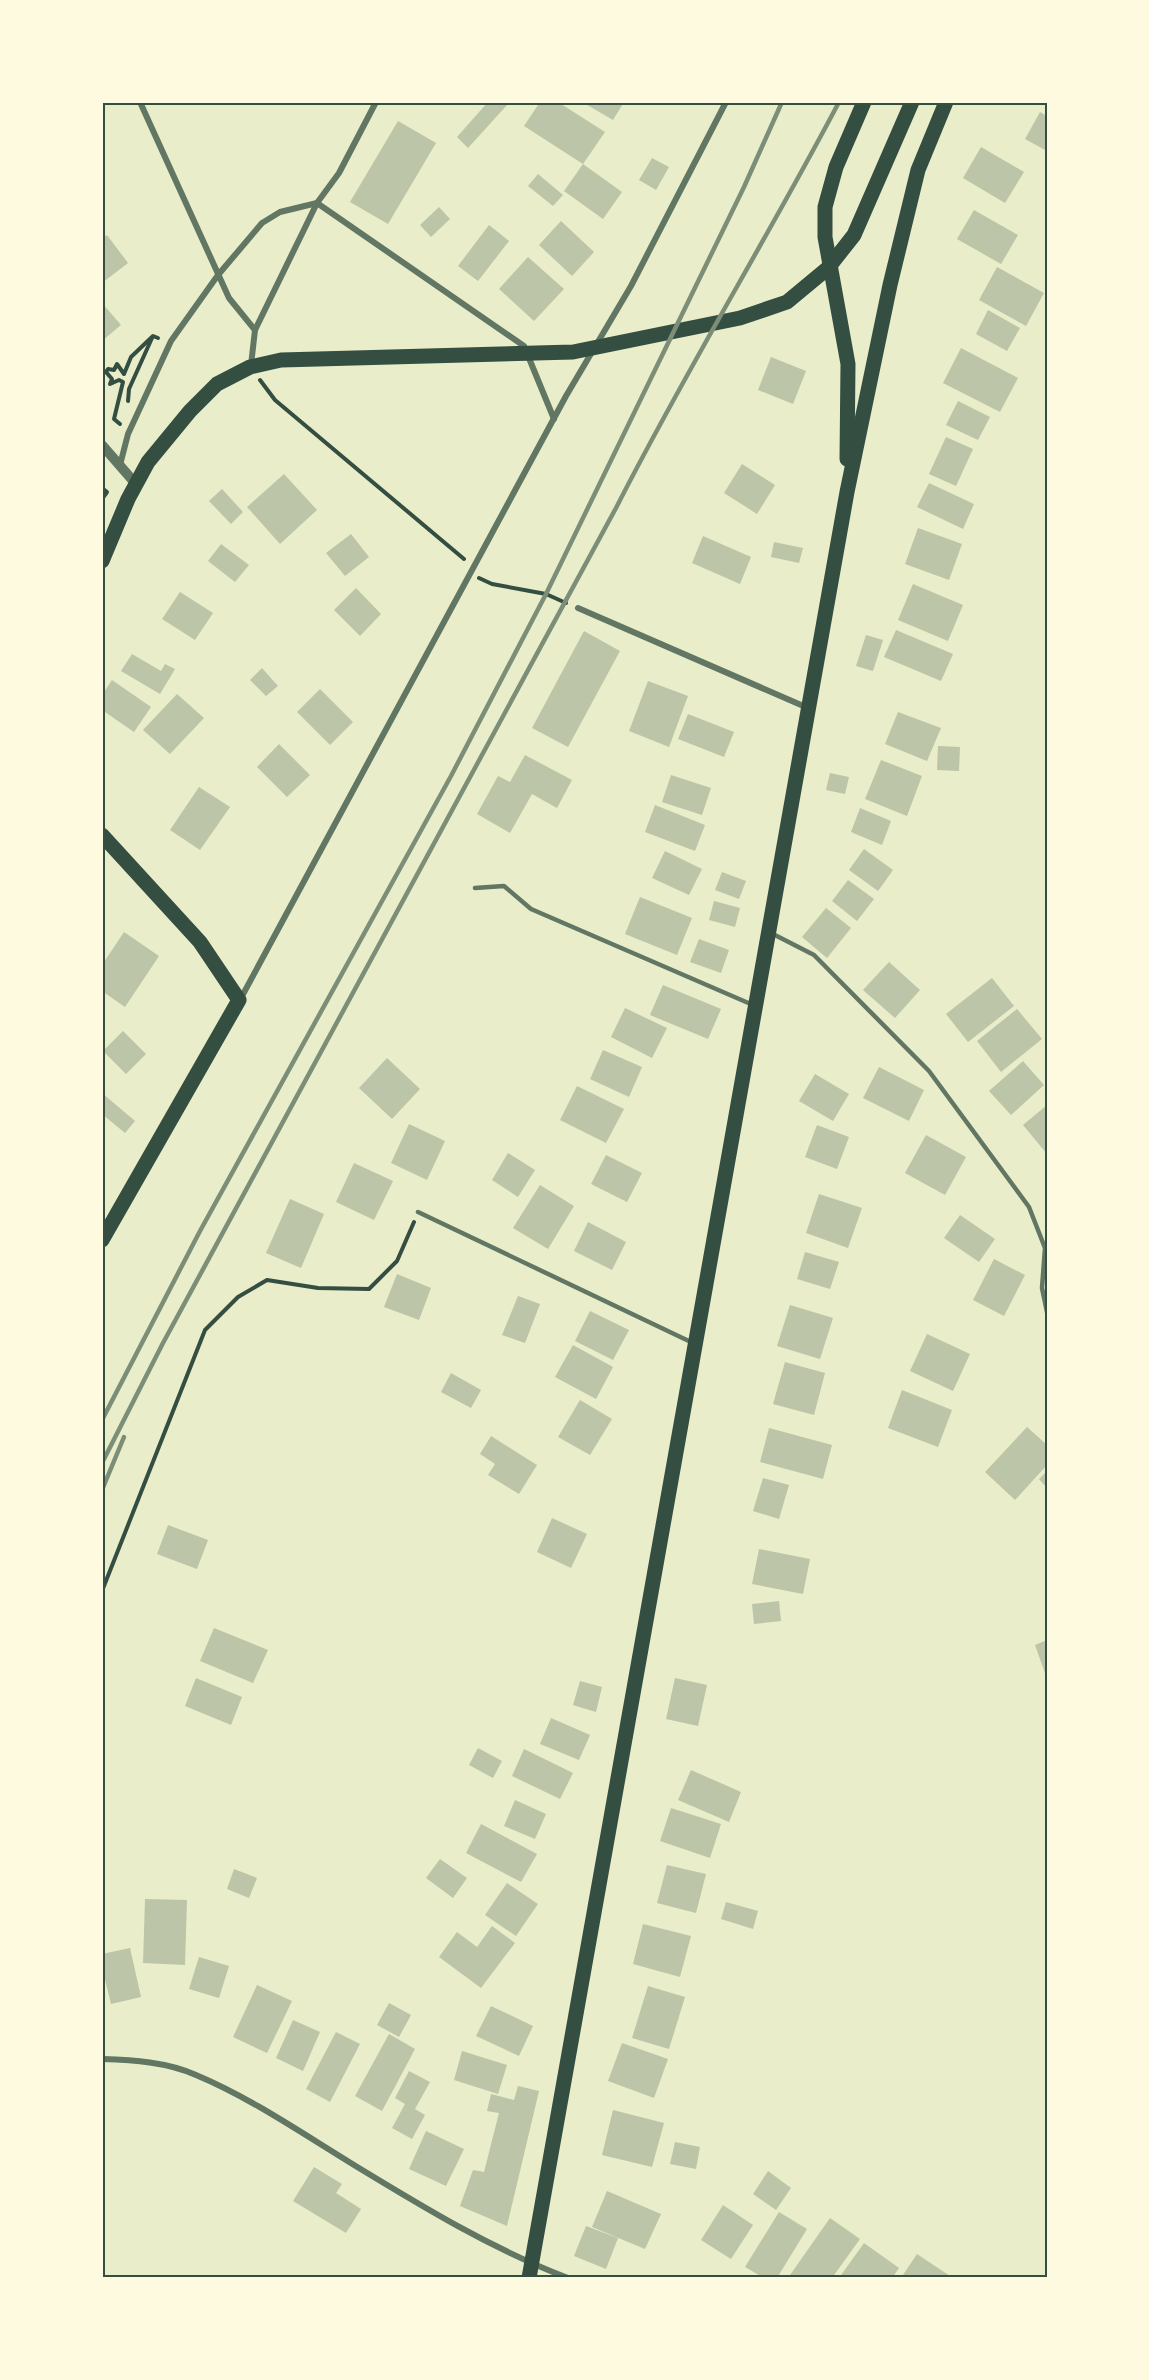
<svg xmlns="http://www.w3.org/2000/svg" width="1149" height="2380" font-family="Figtree,sans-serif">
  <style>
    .building { fill: #bcc5a7 }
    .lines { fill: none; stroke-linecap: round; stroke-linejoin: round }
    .path { stroke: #344e41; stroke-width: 4 }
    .service { stroke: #617663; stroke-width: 4.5 }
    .minor { stroke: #617663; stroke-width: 6 }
    .tertiary { stroke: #617663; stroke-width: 10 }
    .primary { stroke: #344e41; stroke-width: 15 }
    .rail { stroke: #7c8e77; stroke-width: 4.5 }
    .neatline { fill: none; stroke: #344e41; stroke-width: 2 }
  </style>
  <rect width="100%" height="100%" fill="#e9edc9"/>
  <g class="building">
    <path d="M488,102L508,104L468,148L457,137Z"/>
    <path d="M540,102H558L605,132L583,164L524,126Z"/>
    <path d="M582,102H624L613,120Z"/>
    <path d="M1040,112L1047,116V151L1025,139Z"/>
    <path d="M398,121L436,143L388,224L350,202Z"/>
    <path d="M981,147L1024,172L1005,203L963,178Z"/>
    <path d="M652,158L669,167L656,190L639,180Z"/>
    <path d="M583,164L622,192L603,219L564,191Z"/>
    <path d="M538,174L563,195L553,206L528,186Z"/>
    <path d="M439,207L450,219L431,237L420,225Z"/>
    <path d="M974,210L1018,235L1001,264L957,239Z"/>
    <path d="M561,221L594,252L572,276L539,245Z"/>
    <path d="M489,225L509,241L478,281L458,266Z"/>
    <path d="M107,235L128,263L102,283V239Z"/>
    <path d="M528,257L564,289L534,321L499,289Z"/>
    <path d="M997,267L1044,293L1026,326L979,300Z"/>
    <path d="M102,303L121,325L102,341Z"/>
    <path d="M988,310L1020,328L1007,351L976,334Z"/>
    <path d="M961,348L1018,378L1000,412L943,383Z"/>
    <path d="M771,357L806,371L793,404L758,390Z"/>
    <path d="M958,401L990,417L978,440L946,425Z"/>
    <path d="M946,437L973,449L956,486L929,474Z"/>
    <path d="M742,464L775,485L757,514L724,493Z"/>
    <path d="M284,474L317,510L280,544L247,507Z"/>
    <path d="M929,483L974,504L963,529L917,507Z"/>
    <path d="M222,489L243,512L231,524L209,501Z"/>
    <path d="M918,528L962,544L949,580L905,564Z"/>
    <path d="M351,534L369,557L345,576L326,553Z"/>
    <path d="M703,536L751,557L740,584L692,563Z"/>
    <path d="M774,542L803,548L799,563L771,557Z"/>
    <path d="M221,544L249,565L235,582L208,561Z"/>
    <path d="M913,584L963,605L948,641L898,620Z"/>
    <path d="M356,588L381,614L360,636L334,610Z"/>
    <path d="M180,592L213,613L195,640L162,619Z"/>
    <path d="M896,630L953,654L941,681L884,657Z"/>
    <path d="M584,631L620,651L568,747L532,728Z"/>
    <path d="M866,635L883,640L873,671L856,666Z"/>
    <path d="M132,654L161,671L165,664L175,669L160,694L121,671Z"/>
    <path d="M262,668L278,686L266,696L250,680Z"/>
    <path d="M112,680L151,707L134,732L102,710V695Z"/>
    <path d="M648,681L688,696L669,747L629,731Z"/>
    <path d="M320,689L353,722L330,745L297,712Z"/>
    <path d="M177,694L204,718L170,754L143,730Z"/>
    <path d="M898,712L941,728L927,761L885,744Z"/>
    <path d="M688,714L734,732L724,757L678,739Z"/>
    <path d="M279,744L310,775L287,797L257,767Z"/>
    <path d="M938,746L960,747L959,771L937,770Z"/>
    <path d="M525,755L572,780L557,808L532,794L510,833L477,814L498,776L510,782Z"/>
    <path d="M881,760L922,776L907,816L865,799Z"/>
    <path d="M830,773L849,777L845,794L826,790Z"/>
    <path d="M671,775L711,788L702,815L662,802Z"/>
    <path d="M199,787L230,807L200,850L170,830Z"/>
    <path d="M655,805L705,825L695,851L645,832Z"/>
    <path d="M860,808L891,821L882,845L851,832Z"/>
    <path d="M864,849L893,870L878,891L849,870Z"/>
    <path d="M665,851L702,869L689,895L652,878Z"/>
    <path d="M722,872L746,881L739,899L715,890Z"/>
    <path d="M848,880L874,899L857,921L832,901Z"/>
    <path d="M640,897L692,918L677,955L625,934Z"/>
    <path d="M714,901L740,908L735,927L709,920Z"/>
    <path d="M826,908L851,928L827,958L802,937Z"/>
    <path d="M124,932L159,956L125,1007L102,991V965Z"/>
    <path d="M699,939L729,950L721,973L690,962Z"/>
    <path d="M889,962L920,990L895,1018L863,990Z"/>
    <path d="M992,978L1014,1006L968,1042L946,1014Z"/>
    <path d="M663,985L721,1009L708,1039L650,1015Z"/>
    <path d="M625,1008L667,1028L652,1058L611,1037Z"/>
    <path d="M1017,1009L1042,1039L1001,1072L977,1041Z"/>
    <path d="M123,1031L146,1054L126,1074L103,1051Z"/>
    <path d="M603,1050L642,1067L629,1097L590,1079Z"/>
    <path d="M387,1058L420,1089L392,1119L359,1088Z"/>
    <path d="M1023,1061L1044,1085L1011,1115L989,1091Z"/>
    <path d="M879,1067L924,1090L909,1121L863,1098Z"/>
    <path d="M815,1074L849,1094L833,1121L799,1101Z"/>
    <path d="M577,1086L624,1109L606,1143L560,1120Z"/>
    <path d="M102,1093L135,1121L125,1133L102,1114Z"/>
    <path d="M1047,1105V1154L1023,1125Z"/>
    <path d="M409,1124L445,1141L427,1180L391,1163Z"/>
    <path d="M817,1125L849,1137L837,1169L805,1157Z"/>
    <path d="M926,1135L966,1157L945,1195L905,1173Z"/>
    <path d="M508,1153L535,1170L518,1197L492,1180Z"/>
    <path d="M606,1155L642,1173L627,1202L591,1184Z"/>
    <path d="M354,1163L393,1181L374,1220L336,1202Z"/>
    <path d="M540,1185L574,1206L548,1249L513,1228Z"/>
    <path d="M819,1194L862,1208L848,1248L806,1233Z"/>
    <path d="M290,1199L324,1214L301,1268L266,1253Z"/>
    <path d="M960,1215L995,1239L979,1262L944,1238Z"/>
    <path d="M588,1222L626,1242L612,1270L574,1251Z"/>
    <path d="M805,1252L839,1262L830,1289L797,1279Z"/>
    <path d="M994,1259L1025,1275L1004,1316L973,1300Z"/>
    <path d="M397,1274L431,1288L419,1320L384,1307Z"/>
    <path d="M518,1296L540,1304L525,1343L502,1335Z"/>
    <path d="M790,1305L833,1318L820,1359L777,1346Z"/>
    <path d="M590,1311L629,1330L613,1360L575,1341Z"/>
    <path d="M927,1334L970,1354L953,1391L910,1371Z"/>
    <path d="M573,1345L613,1367L596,1399L555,1377Z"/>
    <path d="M785,1362L825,1373L814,1415L773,1404Z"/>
    <path d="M451,1373L481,1390L471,1408L441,1392Z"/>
    <path d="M902,1390L952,1410L938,1447L888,1428Z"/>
    <path d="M580,1400L612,1419L590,1455L558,1437Z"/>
    <path d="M1027,1427L1047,1445V1465L1015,1500L985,1472Z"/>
    <path d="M769,1428L832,1445L823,1479L760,1462Z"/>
    <path d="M491,1436L537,1465L519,1494L488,1475L495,1464L480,1454Z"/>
    <path d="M1047,1471V1488L1039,1479Z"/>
    <path d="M763,1478L789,1485L779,1519L753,1511Z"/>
    <path d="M552,1518L587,1534L571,1568L537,1552Z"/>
    <path d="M168,1525L208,1540L197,1569L157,1554Z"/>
    <path d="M759,1549L810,1559L803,1594L752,1584Z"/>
    <path d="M779,1601L781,1621L754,1624L752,1604Z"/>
    <path d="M214,1628L268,1650L253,1683L200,1661Z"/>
    <path d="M1047,1640V1679L1035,1645Z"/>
    <path d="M196,1678L242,1697L231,1725L185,1706Z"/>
    <path d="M675,1678L707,1685L698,1726L666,1719Z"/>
    <path d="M580,1681L602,1687L596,1712L573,1705Z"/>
    <path d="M551,1718L590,1735L579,1760L540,1744Z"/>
    <path d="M478,1748L502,1761L493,1778L469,1765Z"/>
    <path d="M524,1749L573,1773L560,1799L512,1776Z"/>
    <path d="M691,1770L741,1792L729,1822L678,1800Z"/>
    <path d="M515,1800L546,1814L535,1839L504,1826Z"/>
    <path d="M671,1808L721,1824L710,1858L660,1841Z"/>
    <path d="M481,1824L537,1854L521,1882L466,1853Z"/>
    <path d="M440,1859L467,1878L453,1898L426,1878Z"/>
    <path d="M667,1865L706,1874L696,1913L657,1903Z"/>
    <path d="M234,1869L257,1878L249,1898L227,1889Z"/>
    <path d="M507,1883L538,1904L516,1936L485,1915Z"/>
    <path d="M145,1899L187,1900L185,1965L143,1963Z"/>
    <path d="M726,1902L758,1911L753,1929L721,1919Z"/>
    <path d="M643,1924L691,1936L680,1977L633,1964Z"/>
    <path d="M492,1926L515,1943L481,1988L439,1957L457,1932L477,1947Z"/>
    <path d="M130,1948L141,1997L111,2004L102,1967V1954Z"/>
    <path d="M199,1957L229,1966L219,1998L189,1989Z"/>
    <path d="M257,1985L292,2001L267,2053L233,2037Z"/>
    <path d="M648,1986L685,1997L669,2049L632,2038Z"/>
    <path d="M389,2003L411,2015L399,2037L377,2025Z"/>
    <path d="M491,2006L533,2026L519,2056L476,2036Z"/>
    <path d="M293,2020L320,2032L303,2071L276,2058Z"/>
    <path d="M336,2032L360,2044L330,2102L306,2089Z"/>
    <path d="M389,2034L415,2049L382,2111L355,2096Z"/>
    <path d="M622,2043L668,2059L654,2098L608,2081Z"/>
    <path d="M462,2051L507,2065L498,2094L454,2080Z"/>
    <path d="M409,2071L430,2082L415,2109L425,2115L412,2139L392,2128L405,2104L395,2098Z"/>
    <path d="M518,2086L539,2091L507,2226L460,2206L473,2170L484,2172L499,2113L487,2111L491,2094L514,2100Z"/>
    <path d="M613,2110L664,2123L652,2167L602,2155Z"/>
    <path d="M426,2131L464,2149L446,2186L409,2169Z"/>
    <path d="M675,2142L700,2147L696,2169L670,2164Z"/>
    <path d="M314,2167L342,2184L336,2193L361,2209L346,2233L293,2201Z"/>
    <path d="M768,2171L791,2188L776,2210L753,2194Z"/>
    <path d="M607,2191L661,2214L645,2249L592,2227Z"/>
    <path d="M723,2205L753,2225L731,2259L701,2240Z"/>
    <path d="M779,2212L807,2229L777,2278H764L745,2267Z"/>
    <path d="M830,2218L860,2239L832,2278H788Z"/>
    <path d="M586,2226L618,2238L606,2269L574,2256Z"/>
    <path d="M864,2243L899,2268L892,2278H839Z"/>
    <path d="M917,2254L953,2278H901Z"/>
  </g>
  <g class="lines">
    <g class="path">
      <path d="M260,380L275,400L464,559"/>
      <path d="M128,401L129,389L152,338"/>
      <path d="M120,424L114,419L123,382L119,380L110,384L112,379L106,372L108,369L114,370L117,364L124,374L131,357L153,336L158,338"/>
      <path d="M102,488L107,492L102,499"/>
      <path d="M479,578L492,584L546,594L566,603"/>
      <path d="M102,1591L205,1330L238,1297L267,1280L318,1288L369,1289L397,1261L414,1222"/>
    </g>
    <g class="service">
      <path d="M475,888L504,886L531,909L753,1005"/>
      <path d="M771,933L814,955L929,1071L1029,1207L1045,1248L1042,1288L1047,1312"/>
      <path d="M418,1212L693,1343"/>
    </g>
    <g class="minor">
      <path d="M140,102L229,298L255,330"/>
      <path d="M317,203L524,346L554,419"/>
      <path d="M251,365L255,330L317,203L339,173L376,102"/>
      <path d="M120,465L128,434L171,341L218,275L262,223L280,212L317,203"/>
      <path d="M578,608L808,708"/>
      <path d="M241,998L566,396L631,286L726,102"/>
      <path d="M102,2059C133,2060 167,2062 196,2075C251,2098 303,2134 354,2165C423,2207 492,2249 568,2278"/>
    </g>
    <path class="tertiary" d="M102,445L135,483"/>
    <g class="primary">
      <path d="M847,459L848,364L825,237V207L836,167L864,102"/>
      <path d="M102,561L128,499L148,462L190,411L217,384L250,367L281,360L573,352L740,318L787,302L828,268L854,235L912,102"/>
      <path d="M102,835L200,942L239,1000L102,1240"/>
      <path d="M529,2278L847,492L890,285L918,170L946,102"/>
    </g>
    <g class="rail">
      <path d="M102,1420L200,1231L451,776L546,594L744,187L782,102"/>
      <path d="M102,1463L163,1343L616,508C686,370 767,239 839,102"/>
      <path d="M102,1490L124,1437"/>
    </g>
  </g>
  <rect width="1149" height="2380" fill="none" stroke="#fefae0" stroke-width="207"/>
  <rect x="104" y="104" width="942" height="2172" class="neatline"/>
</svg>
